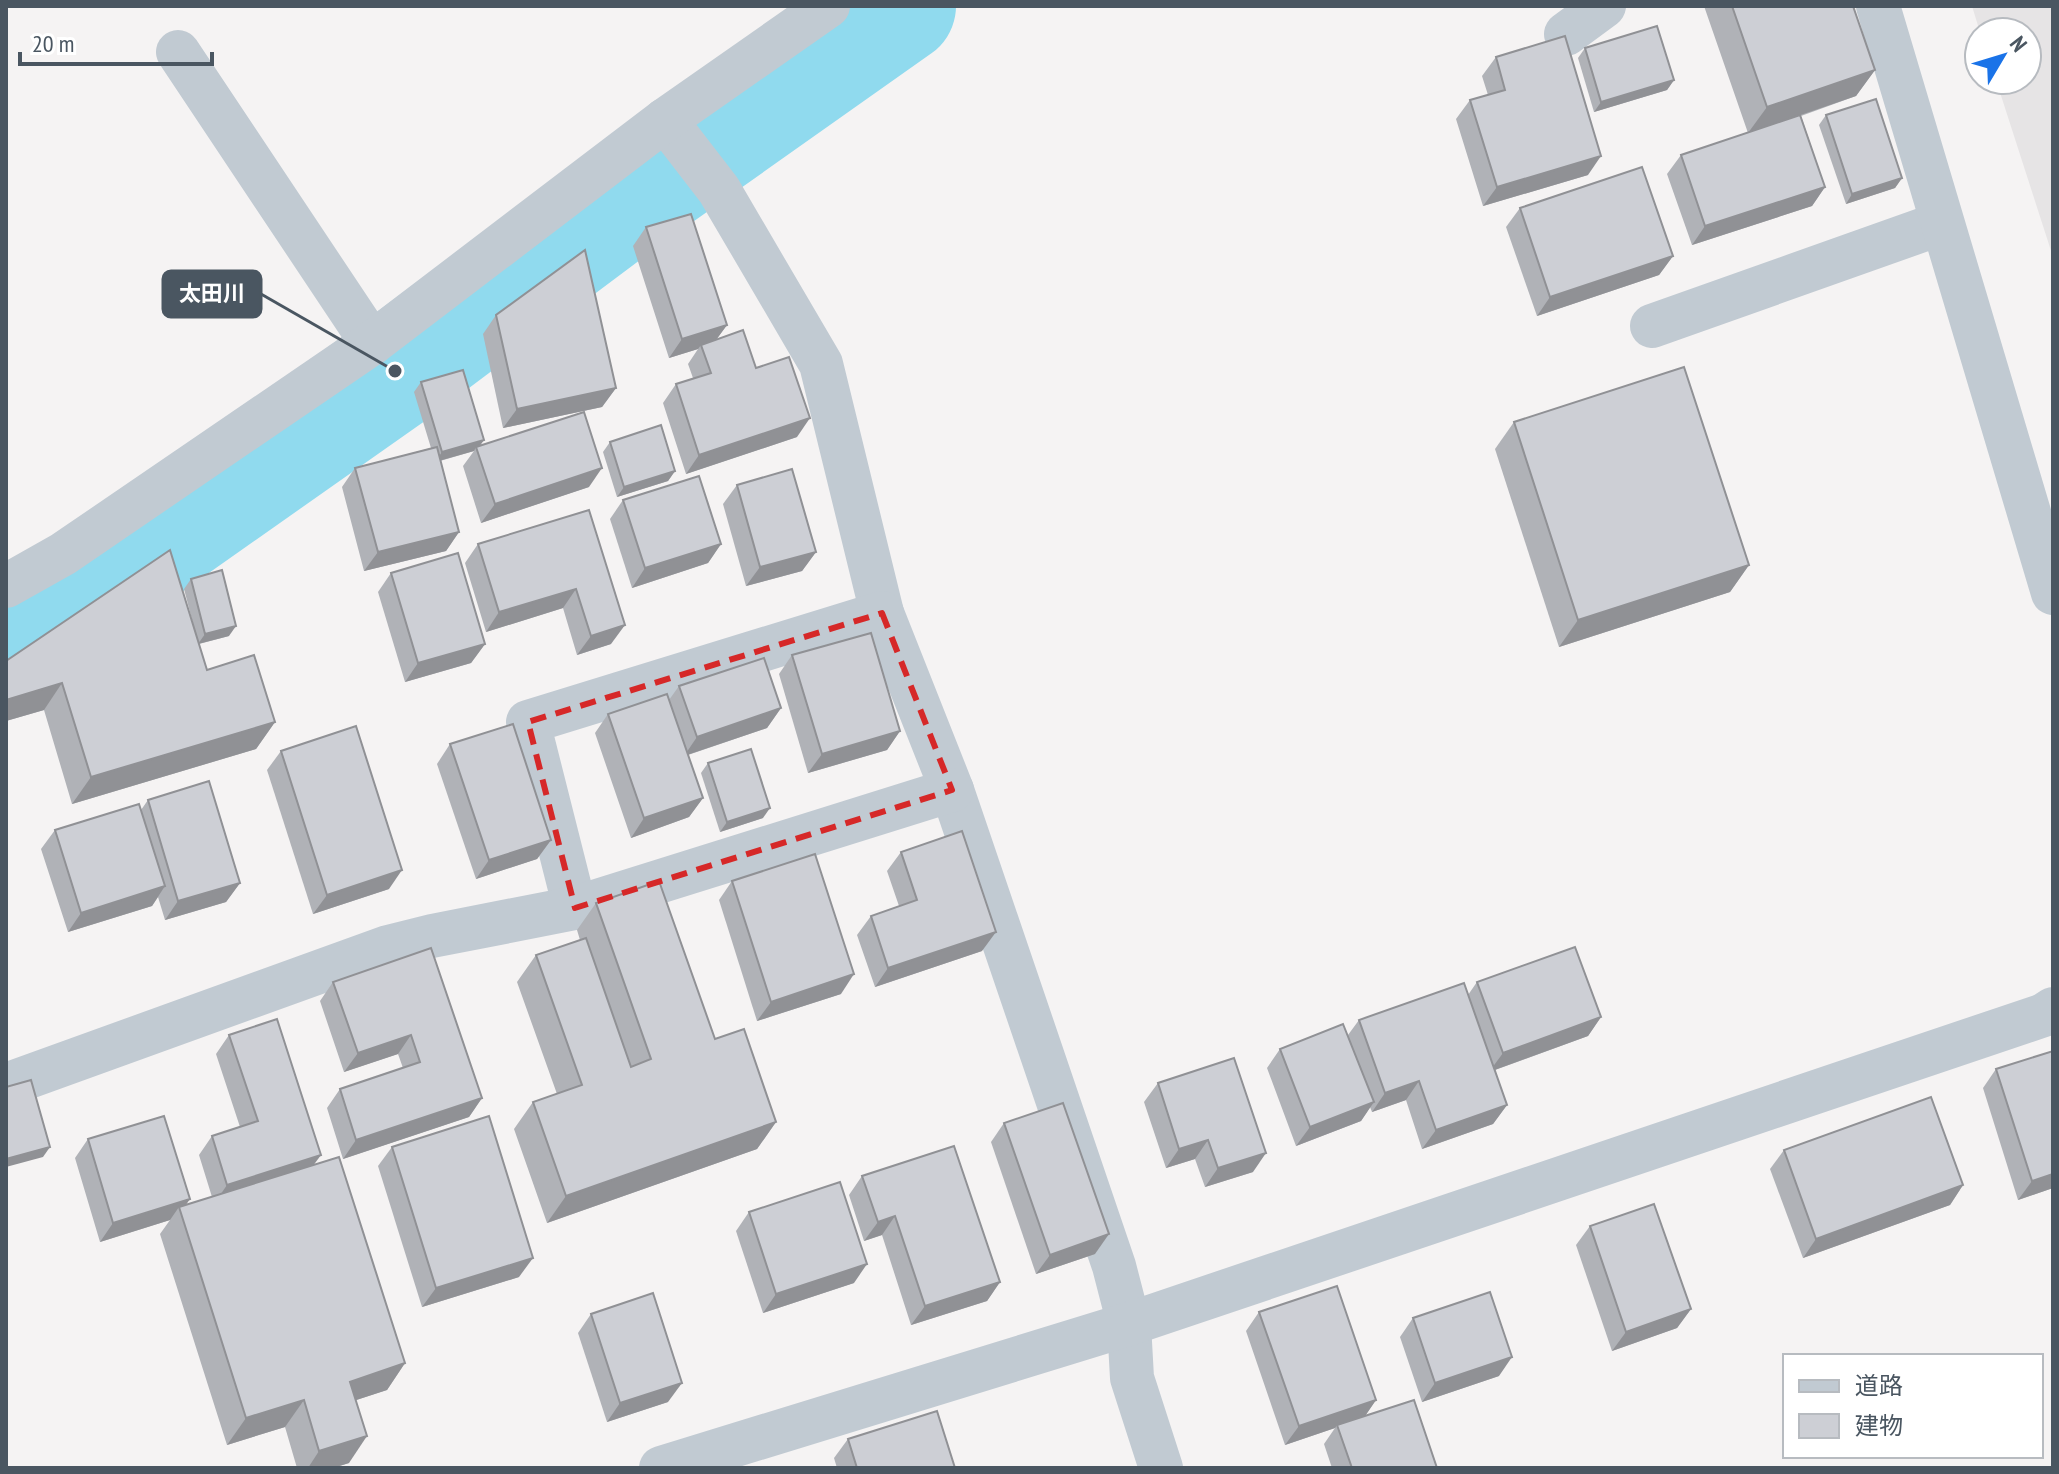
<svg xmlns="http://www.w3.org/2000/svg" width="2059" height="1474" font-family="'PT Sans Narrow','Noto Sans JP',sans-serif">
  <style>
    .education { fill: #e6e4e5 }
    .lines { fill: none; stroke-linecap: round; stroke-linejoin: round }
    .river { stroke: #90daee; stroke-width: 116 }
    .minor { stroke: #c1cad2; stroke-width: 44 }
    .tertiary { stroke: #c1cad2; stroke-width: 44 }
    .wall { fill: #b0b2b7 }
    .shaded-wall { fill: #909195 }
    .building { fill: #cdcfd5; stroke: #909195; stroke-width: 2 }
    .marked { fill: none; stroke: #d62828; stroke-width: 6; stroke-dasharray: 16 10; stroke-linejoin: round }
    .leader { fill: none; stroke: #4a5661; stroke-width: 3 }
    .callout-dot { fill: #4a5661; stroke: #fff; stroke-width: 3 }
    .callout { fill: #4a5661; stroke: #4a5661; stroke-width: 3 }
    .callout-label { font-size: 22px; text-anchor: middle; font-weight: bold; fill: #fff }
  </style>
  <rect width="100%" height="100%" fill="#f5f3f3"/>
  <path class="education" d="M1972,6H2053V257L1996,80H2027V32H1980Z"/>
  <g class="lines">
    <path class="river" d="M6,645L395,371L622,201L898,6"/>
    <g class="minor">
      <path d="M1566,34L1604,6"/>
      <path d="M178,52L372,343"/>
      <path d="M665,120L719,190L821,364L882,613L952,790L1114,1266L1129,1324L1132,1378L1161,1468"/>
      <path d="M1652,326L1942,223"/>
      <path d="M6,586L63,554L372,343L665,120L828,6"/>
      <path d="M575,908L528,722L882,613"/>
      <path d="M6,1085L388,947L432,936L575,908L952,790"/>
    </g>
    <g class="tertiary">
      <path d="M1878,6L2053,593"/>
      <path d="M661,1468L1129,1324L2044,1015L2053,1009"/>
    </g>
  </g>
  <g class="wall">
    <path d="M1704,6H1853L1875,70L1856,96L1801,116L1825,187L1812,206L1692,245L1667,174L1681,155L1748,133Z"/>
    <path d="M1585,48L1674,80L1667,90L1594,112L1578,58Z"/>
    <path d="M1496,57L1588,175L1483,206L1456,119L1470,100L1488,95L1482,76Z"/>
    <path d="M1826,115L1902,178L1895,188L1846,204L1819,125Z"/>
    <path d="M1520,208L1673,256L1659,275L1537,316L1506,227Z"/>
    <path d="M646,227L727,325L716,340L756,368L797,437L686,474L663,403L676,384L693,378L688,364L698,349L669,358L633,246Z"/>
    <path d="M496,315L616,388L602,407L503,428L483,334Z"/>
    <path d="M421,382L480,446L589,487L481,523L463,466L474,451L440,461L459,532L446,551L364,571L342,487L355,468L431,448L414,392Z"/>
    <path d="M1514,422L1749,565L1730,592L1559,647L1495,449Z"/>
    <path d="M610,442L675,471L668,481L617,497L603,452Z"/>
    <path d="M737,485L816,552L802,571L746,586L723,504Z"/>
    <path d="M623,500L721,544L708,563L632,588L610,519Z"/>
    <path d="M589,510L611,644L577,655L563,608L486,632L465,563L478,544Z"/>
    <path d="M391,573L485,644L471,663L405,682L378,592Z"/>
    <path d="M191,579L229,636L199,644L207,670L275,722L256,749L72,804L44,710L6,721V661L196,635L184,589Z"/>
    <path d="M792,655L900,731L887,750L808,773L779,674Z"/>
    <path d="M679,686L781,708L767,728L688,755L703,798L689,817L631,838L595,733L608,714L669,700Z"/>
    <path d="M450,744L551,840L537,859L476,879L437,764Z"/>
    <path d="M281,751L389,889L313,914L267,770Z"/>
    <path d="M708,763L763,818L720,832L701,773Z"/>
    <path d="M148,800L240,883L226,902L165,920L158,897L152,906L68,932L41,849L55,830L141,810Z"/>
    <path d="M901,852L982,951L875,987L857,935L871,916L899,906L887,871Z"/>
    <path d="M732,881L841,994L757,1021L719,900Z"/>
    <path d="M596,903L715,1039L776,1122L757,1149L547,1223L514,1129L533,1102L557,1094L517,982L536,955L580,940L577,930Z"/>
    <path d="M431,948L482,1098L469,1117L343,1159L327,1108L340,1089L403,1068L398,1054L344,1072L320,1001L333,982Z"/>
    <path d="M1477,982L1601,1017L1588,1036L1495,1070L1507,1105L1493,1124L1422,1149L1406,1100L1372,1112L1370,1107L1361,1121L1296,1146L1267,1068L1280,1049L1348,1035L1359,1020L1468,995Z"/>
    <path d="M229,1035L314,1165L405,1363L387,1390L356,1400L349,1463L333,1468H297L285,1427L227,1445L160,1234L170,1220L100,1242L75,1158L88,1139L185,1205L212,1197L199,1155L212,1136L240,1127L216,1054Z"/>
    <path d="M2053,1051V1188L2018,1200L1983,1088L1996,1069Z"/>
    <path d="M1158,1083L1253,1172L1205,1187L1195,1159L1166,1168L1144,1102Z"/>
    <path d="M1004,1123L1095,1254L1036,1274L991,1142Z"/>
    <path d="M392,1147L519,1277L422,1307L378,1166Z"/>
    <path d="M1784,1150L1963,1185L1950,1205L1803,1258L1770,1169Z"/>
    <path d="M862,1176L1000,1282L987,1301L911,1325L882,1235L864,1241L849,1195Z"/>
    <path d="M749,1212L854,1283L763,1313L736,1231Z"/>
    <path d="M1590,1226L1691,1309L1677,1328L1612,1351L1576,1245Z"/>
    <path d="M1259,1312L1376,1400L1365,1416L1437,1468H1332L1324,1444L1335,1428L1285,1445L1246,1331Z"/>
    <path d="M591,1314L668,1402L607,1422L578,1333Z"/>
    <path d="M1413,1318L1499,1376L1422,1402L1400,1337Z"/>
    <path d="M848,1439L955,1468H837L834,1458Z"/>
  </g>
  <g class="shaded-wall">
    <path d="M1875,70L1856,96L1748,133L1767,107Z"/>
    <path d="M1674,80L1667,90L1594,112L1601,102Z"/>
    <path d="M1601,156L1588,175L1483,206L1497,187Z"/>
    <path d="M1902,178L1895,188L1846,204L1852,194Z"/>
    <path d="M1825,187L1812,206L1692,245L1705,226Z"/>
    <path d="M1673,256L1659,275L1537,316L1550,297Z"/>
    <path d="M727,325L713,344L701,345L698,349L669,358L682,339Z"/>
    <path d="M616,388L602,407L503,428L517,409Z"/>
    <path d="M810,418L797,437L686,474L699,455Z"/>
    <path d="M484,440L477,450L476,447L474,451L435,462L442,452Z"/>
    <path d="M602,468L589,487L481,523L495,504Z"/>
    <path d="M675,471L668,481L617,497L624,487Z"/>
    <path d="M459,532L446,551L364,571L378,552Z"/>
    <path d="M721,544L708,563L632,588L645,568Z"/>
    <path d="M816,552L802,571L746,586L760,567Z"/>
    <path d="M1749,565L1730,592L1559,647L1578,620Z"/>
    <path d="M576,589L563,608L486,632L499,612Z"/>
    <path d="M625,625L611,644L577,655L591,636Z"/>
    <path d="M236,626L229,636L198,644L205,634Z"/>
    <path d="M485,644L471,663L405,682L418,663Z"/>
    <path d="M62,683L44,710L6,721V700Z"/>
    <path d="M781,708L767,728L684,756L697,737Z"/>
    <path d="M275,722L256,749L72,804L91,777Z"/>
    <path d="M900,731L887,750L808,773L822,754Z"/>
    <path d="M703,798L689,817L631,838L644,818Z"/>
    <path d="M770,808L763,818L720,832L727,822Z"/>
    <path d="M551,840L537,859L476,879L489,860Z"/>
    <path d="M402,870L389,889L313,914L327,895Z"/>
    <path d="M240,883L226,902L165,920L178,901Z"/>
    <path d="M165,886L152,906L68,932L81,913Z"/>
    <path d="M996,932L982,951L875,987L888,968Z"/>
    <path d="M854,974L841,994L757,1021L771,1002Z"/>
    <path d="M1601,1017L1588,1036L1489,1072L1503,1053Z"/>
    <path d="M411,1035L398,1054L344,1072L358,1053Z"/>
    <path d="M1419,1081L1406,1100L1372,1112L1385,1093Z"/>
    <path d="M482,1098L469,1117L343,1159L356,1140Z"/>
    <path d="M1374,1102L1361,1121L1296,1146L1310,1127Z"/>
    <path d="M1507,1105L1493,1124L1422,1149L1436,1130Z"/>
    <path d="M776,1122L757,1149L547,1223L566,1196Z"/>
    <path d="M1208,1140L1195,1159L1166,1168L1179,1149Z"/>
    <path d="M50,1147L43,1157L6,1167V1159Z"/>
    <path d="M1266,1153L1253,1172L1205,1187L1218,1168Z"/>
    <path d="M321,1155L307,1174L214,1204L227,1185Z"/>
    <path d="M2053,1174V1188L2018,1200L2032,1181Z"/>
    <path d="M1963,1185L1950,1205L1803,1258L1816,1239Z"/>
    <path d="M190,1199L181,1212L179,1207L170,1220L100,1242L113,1223Z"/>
    <path d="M895,1216L882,1235L864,1241L878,1222Z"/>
    <path d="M1109,1234L1095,1254L1036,1274L1050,1255Z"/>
    <path d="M533,1258L519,1277L422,1307L436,1288Z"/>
    <path d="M867,1264L854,1283L763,1313L776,1294Z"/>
    <path d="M1000,1282L987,1301L911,1325L925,1306Z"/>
    <path d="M1691,1309L1677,1328L1612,1351L1626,1332Z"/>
    <path d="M1512,1357L1499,1376L1422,1402L1435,1383Z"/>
    <path d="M405,1363L387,1390L332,1408L350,1382Z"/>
    <path d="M682,1383L668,1402L607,1422L620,1403Z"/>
    <path d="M304,1400L285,1427L227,1445L246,1418Z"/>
    <path d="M1376,1400L1363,1419L1337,1425L1335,1428L1285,1445L1299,1426Z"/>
    <path d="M367,1436L349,1463L333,1468H308L319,1451Z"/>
  </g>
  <g class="building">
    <path d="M1732,6H1853L1875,70L1767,107Z"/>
    <path d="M1657,26L1674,80L1601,102L1585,48Z"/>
    <path d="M1565,36L1601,156L1497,187L1470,100L1505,90L1496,57Z"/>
    <path d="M1876,99L1902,178L1852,194L1826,115Z"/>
    <path d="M1800,115L1825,187L1705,226L1681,155Z"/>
    <path d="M1642,167L1673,256L1550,297L1520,208Z"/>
    <path d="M691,214L727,325L682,339L646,227Z"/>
    <path d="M585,250L616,388L517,409L496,315Z"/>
    <path d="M743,330L756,368L789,357L810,418L699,455L676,384L711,373L701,345Z"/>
    <path d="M1684,367L1749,565L1578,620L1514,422Z"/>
    <path d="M463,370L484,440L442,452L421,382Z"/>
    <path d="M584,412L602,468L495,504L476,447Z"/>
    <path d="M661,425L675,471L624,487L610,442Z"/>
    <path d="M437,447L459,532L378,552L355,468Z"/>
    <path d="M792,469L816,552L760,567L737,485Z"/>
    <path d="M699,476L721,544L645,568L623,500Z"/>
    <path d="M589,510L625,625L591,636L576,589L499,612L478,544Z"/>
    <path d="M170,550L207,670L254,655L275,722L91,777L62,683L6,700V661Z"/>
    <path d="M458,553L485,644L418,663L391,573Z"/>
    <path d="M222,570L236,626L205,634L191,579Z"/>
    <path d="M871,633L900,731L822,754L792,655Z"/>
    <path d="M764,658L781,708L697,737L679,686Z"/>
    <path d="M667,694L703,798L644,818L608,714Z"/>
    <path d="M513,724L551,840L489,860L450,744Z"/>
    <path d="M356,726L402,870L327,895L281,751Z"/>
    <path d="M751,749L770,808L727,822L708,763Z"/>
    <path d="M209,781L240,883L178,901L148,800Z"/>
    <path d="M139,804L165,886L81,913L55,830Z"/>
    <path d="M962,831L996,932L888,968L871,916L917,900L901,852Z"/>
    <path d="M815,854L854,974L771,1002L732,881Z"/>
    <path d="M659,881L715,1039L744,1029L776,1122L566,1196L533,1102L582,1085L536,955L586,938L631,1067L651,1059L596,903Z"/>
    <path d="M1575,947L1601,1017L1503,1053L1477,982Z"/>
    <path d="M431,948L482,1098L356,1140L340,1089L420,1062L411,1035L358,1053L333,982Z"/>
    <path d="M1464,983L1507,1105L1436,1130L1419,1081L1385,1093L1359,1020Z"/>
    <path d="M277,1019L321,1155L227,1185L212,1136L258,1121L229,1035Z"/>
    <path d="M1343,1024L1374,1102L1310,1127L1280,1049Z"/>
    <path d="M2053,1051V1174L2032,1181L1996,1069Z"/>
    <path d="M1234,1058L1266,1153L1218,1168L1208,1140L1179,1149L1158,1083Z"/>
    <path d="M31,1080L50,1147L6,1159V1087Z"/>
    <path d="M1931,1097L1963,1185L1816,1239L1784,1150Z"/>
    <path d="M1063,1103L1109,1234L1050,1255L1004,1123Z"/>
    <path d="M164,1116L190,1199L113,1223L88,1139Z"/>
    <path d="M489,1116L533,1258L436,1288L392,1147Z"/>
    <path d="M954,1146L1000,1282L925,1306L895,1216L878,1222L862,1176Z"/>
    <path d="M339,1157L405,1363L350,1382L367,1436L319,1451L304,1400L246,1418L179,1207Z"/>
    <path d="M840,1182L867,1264L776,1294L749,1212Z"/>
    <path d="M1654,1204L1691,1309L1626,1332L1590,1226Z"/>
    <path d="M1337,1286L1376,1400L1299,1426L1259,1312Z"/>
    <path d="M1490,1292L1512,1357L1435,1383L1413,1318Z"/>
    <path d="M653,1293L682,1383L620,1403L591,1314Z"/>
    <path d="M1414,1400L1437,1468H1352L1337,1425Z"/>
    <path d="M937,1411L955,1468H857L848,1439Z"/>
  </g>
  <path class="marked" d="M882,613L952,790L575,908L528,722Z"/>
  <path class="leader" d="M395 371L261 294"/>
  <circle class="callout-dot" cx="395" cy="371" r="8"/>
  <rect class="callout" x="163" y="271" width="98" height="46" rx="8"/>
  <g class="callout-label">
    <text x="212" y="301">太田川</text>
  </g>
  <rect width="2059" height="1474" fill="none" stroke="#4a5661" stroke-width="16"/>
  <rect x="1783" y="1354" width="260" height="104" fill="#ffffff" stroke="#b7bbc0" stroke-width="2"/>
  <rect x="1799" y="1380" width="40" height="12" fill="#c1cad2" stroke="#b7bbc0" stroke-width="2"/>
  <text x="1855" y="1394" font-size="24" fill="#4a5661">道路</text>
  <rect x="1799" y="1414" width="40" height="24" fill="#cdcfd5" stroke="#b7bbc0" stroke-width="2"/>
  <text x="1855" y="1434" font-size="24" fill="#4a5661">建物</text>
  <g transform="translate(2003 56) rotate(52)"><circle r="38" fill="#ffffff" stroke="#b7bbc0" stroke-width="2"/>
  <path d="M0-6L14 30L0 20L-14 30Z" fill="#1a73e8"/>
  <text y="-12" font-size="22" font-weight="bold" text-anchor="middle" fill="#4a5661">N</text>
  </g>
  <path d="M20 52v12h192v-12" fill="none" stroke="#4a5661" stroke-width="4"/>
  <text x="32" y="52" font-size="24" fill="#4a5661" stroke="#ffffff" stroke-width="6" paint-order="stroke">20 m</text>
</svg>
